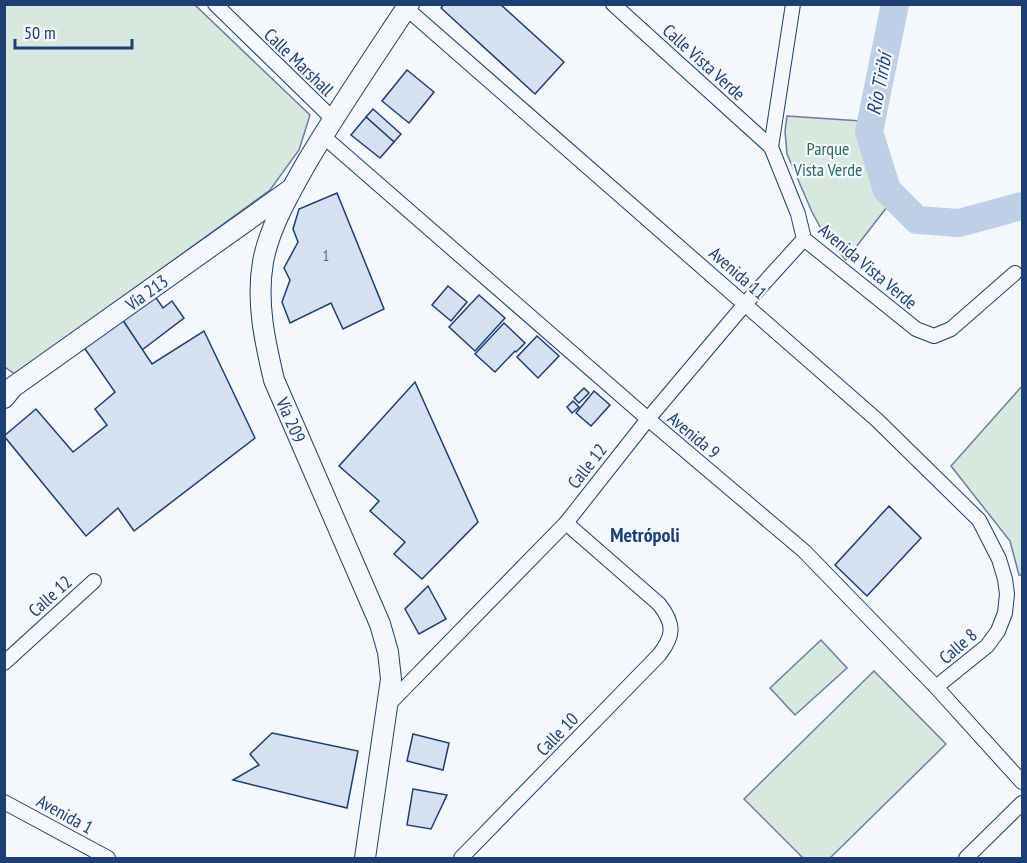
<svg xmlns="http://www.w3.org/2000/svg" width="1027" height="863" font-family="'PT Sans Narrow',sans-serif">
  <style>
    .green { fill: #d7e8df; stroke: #687fa3; stroke-width: 1.5 }
    .lines { fill: none; stroke-linecap: round; stroke-linejoin: round }
    .river { stroke: #bed0e5; stroke-width: 28 }
    .building { fill: #d5e0f0; stroke: #1d3f73; stroke-width: 1.5 }
    .street-casing { stroke: #1d3f73; stroke-width: 16 }
    .secondary-casing { stroke: #1d3f73; stroke-width: 22 }
    .street { stroke: #f4f7fb; stroke-width: 14 }
    .secondary { stroke: #f4f7fb; stroke-width: 20 }
    .labels { text-anchor: middle; dominant-baseline: central; stroke-width: 4.5; stroke-linejoin: round; paint-order: stroke }
    .number-label { font-size: 15px; fill: #4b6792 }
    .street-label { font-size: 18px; fill: #1d3f73; stroke: #f4f7fb }
    .park-label { font-size: 18px; fill: #2c6c60; stroke: #f4f7fb }
    .water-label { font-size: 20px; font-style: italic; fill: #1d3f73; stroke: #f4f7fb }
    .neighbourhood-label { font-size: 20px; font-weight: bold; fill: #1d3f73; stroke: #f4f7fb }
  </style>
  <rect width="100%" height="100%" fill="#f4f7fb"/>
  <g class="green">
    <path d="M5,5H195L310,115L299,150L270,190L16,375L5,367Z"/>
    <path d="M787,116L861,121L860,135L878,199L887,207L846,260L825,236L812,212L787,154L785,131Z"/>
    <path d="M1022,386V575H1019L1010,541L951,466Z"/>
    <path d="M821,640L847,668L795,715L770,688Z"/>
    <path d="M874,671L946,744L830,858H803L744,799Z"/>
  </g>
  <g class="lines">
    <path class="river" d="M895,4L869,132L887,190L917,220L959,223L1022,206"/>
  </g>
  <g class="building">
    <path d="M444,4H500L564,62L535,94L441,8Z"/>
    <path d="M407,70L434,92L409,123L382,101Z"/>
    <path d="M373,109L401,134L394,142L366,117Z"/>
    <path d="M366,117L394,142L380,158L351,135Z"/>
    <path d="M337,193L384,309L343,329L331,303L290,323L282,302L290,280L284,268L298,242L293,229L299,209Z"/>
    <path d="M448,286L467,302L451,321L432,305Z"/>
    <path d="M154,295L163,308L172,301L184,318L142,350L122,319Z"/>
    <path d="M479,295L505,318L475,351L449,327Z"/>
    <path d="M122,319L152,364L204,331L255,438L134,531L118,508L86,536L4,436L36,409L73,452L107,425L95,409L115,392L83,346Z"/>
    <path d="M504,323L525,343L516,352L515,351L495,372L475,354Z"/>
    <path d="M537,336L559,356L538,378L517,357Z"/>
    <path d="M415,382L478,522L422,579L394,554L405,542L370,511L379,501L339,466Z"/>
    <path d="M584,388L589,393L579,403L574,398Z"/>
    <path d="M594,391L610,405L591,426L576,413Z"/>
    <path d="M573,401L579,407L572,413L567,407Z"/>
    <path d="M889,506L921,538L867,596L835,565Z"/>
    <path d="M428,586L446,619L419,634L405,609Z"/>
    <path d="M272,733L358,751L347,808L233,780L259,765L250,754Z"/>
    <path d="M413,734L449,743L443,770L407,761Z"/>
    <path d="M413,789L447,795L431,829L407,825Z"/>
  </g>
  <g class="lines">
    <g class="street-casing">
      <g id="street">
        <path d="M215,4L333,119"/>
        <path d="M613,4L771,147"/>
        <path d="M793,4L771,147L798,214L804,239L916,329L934,336L951,329L1015,273"/>
        <path d="M406,8L877,420L979,520L999,559L1005,579L1007,594L1005,613L998,631L987,646L936,687"/>
        <path d="M323,136L648,419L804,551L936,687L1022,782"/>
        <path d="M4,663L94,581"/>
        <path d="M388,705L566,523L648,419L745,304L804,239"/>
        <path d="M4,802L108,858"/>
        <path d="M461,858L659,655C674,636 675,624 659,604L566,523"/>
        <path d="M966,858L1022,803"/>
      </g>
    </g>
    <g class="secondary-casing">
      <g id="secondary">
        <path id="s1" d="M4,398L13,387L290,190"/>
        <path d="M365,858L391,679L388,652L380,624L274,380C265,342 256,302 263,262C269,228 290,192 307,162C339,108 374,57 409,4"/>
      </g>
    </g>
    <use href="#street" class="street"/>
    <use href="#secondary" class="secondary"/>
  </g>
  <g class="labels">
    <g class="number-label">
      <text x="326" y="255">1</text>
    </g>
    <g class="street-label">
      <text transform="translate(299 62) rotate(44)">Calle Marshall</text>
      <text transform="translate(704 62) rotate(42)">Calle Vista Verde</text>
      <text transform="translate(868 266) rotate(40)">Avenida Vista Verde</text>
      <text transform="translate(738 273) rotate(41)">Avenida 11</text>
      <text stroke="none"><textPath href="#s1" startOffset="178">Vía 213</textPath></text>
      <text transform="translate(291 420) rotate(66)">Vía 209</text>
      <text transform="translate(694 435) rotate(40)">Avenida 9</text>
      <text transform="translate(587 466) rotate(-52)">Calle 12</text>
      <text transform="translate(50 596) rotate(-42)">Calle 12</text>
      <text transform="translate(958 646) rotate(-41)">Calle 8</text>
      <text transform="translate(557 734) rotate(-46)">Calle 10</text>
      <text transform="translate(65 814) rotate(29)">Avenida 1</text>
    </g>
    <g class="park-label">
      <text x="828" y="148">Parque<tspan x="828" dy="21">Vista Verde</tspan></text>
    </g>
    <g class="water-label">
      <text transform="translate(879 84) rotate(-79)">Río Tiribí</text>
    </g>
    <g class="neighbourhood-label">
      <text x="645" y="535">Metrópoli</text>
    </g>
  </g>
  <rect width="1027" height="863" fill="none" stroke="#1d3f73" stroke-width="12"/>
  <path d="M15 39v9h117v-9" fill="none" stroke="#1d3f73" stroke-width="3"/>
  <text x="24" y="39" font-size="18" fill="#1d3f73" stroke="#f4f7fb" stroke-width="4.5" paint-order="stroke">50 m</text>
</svg>
